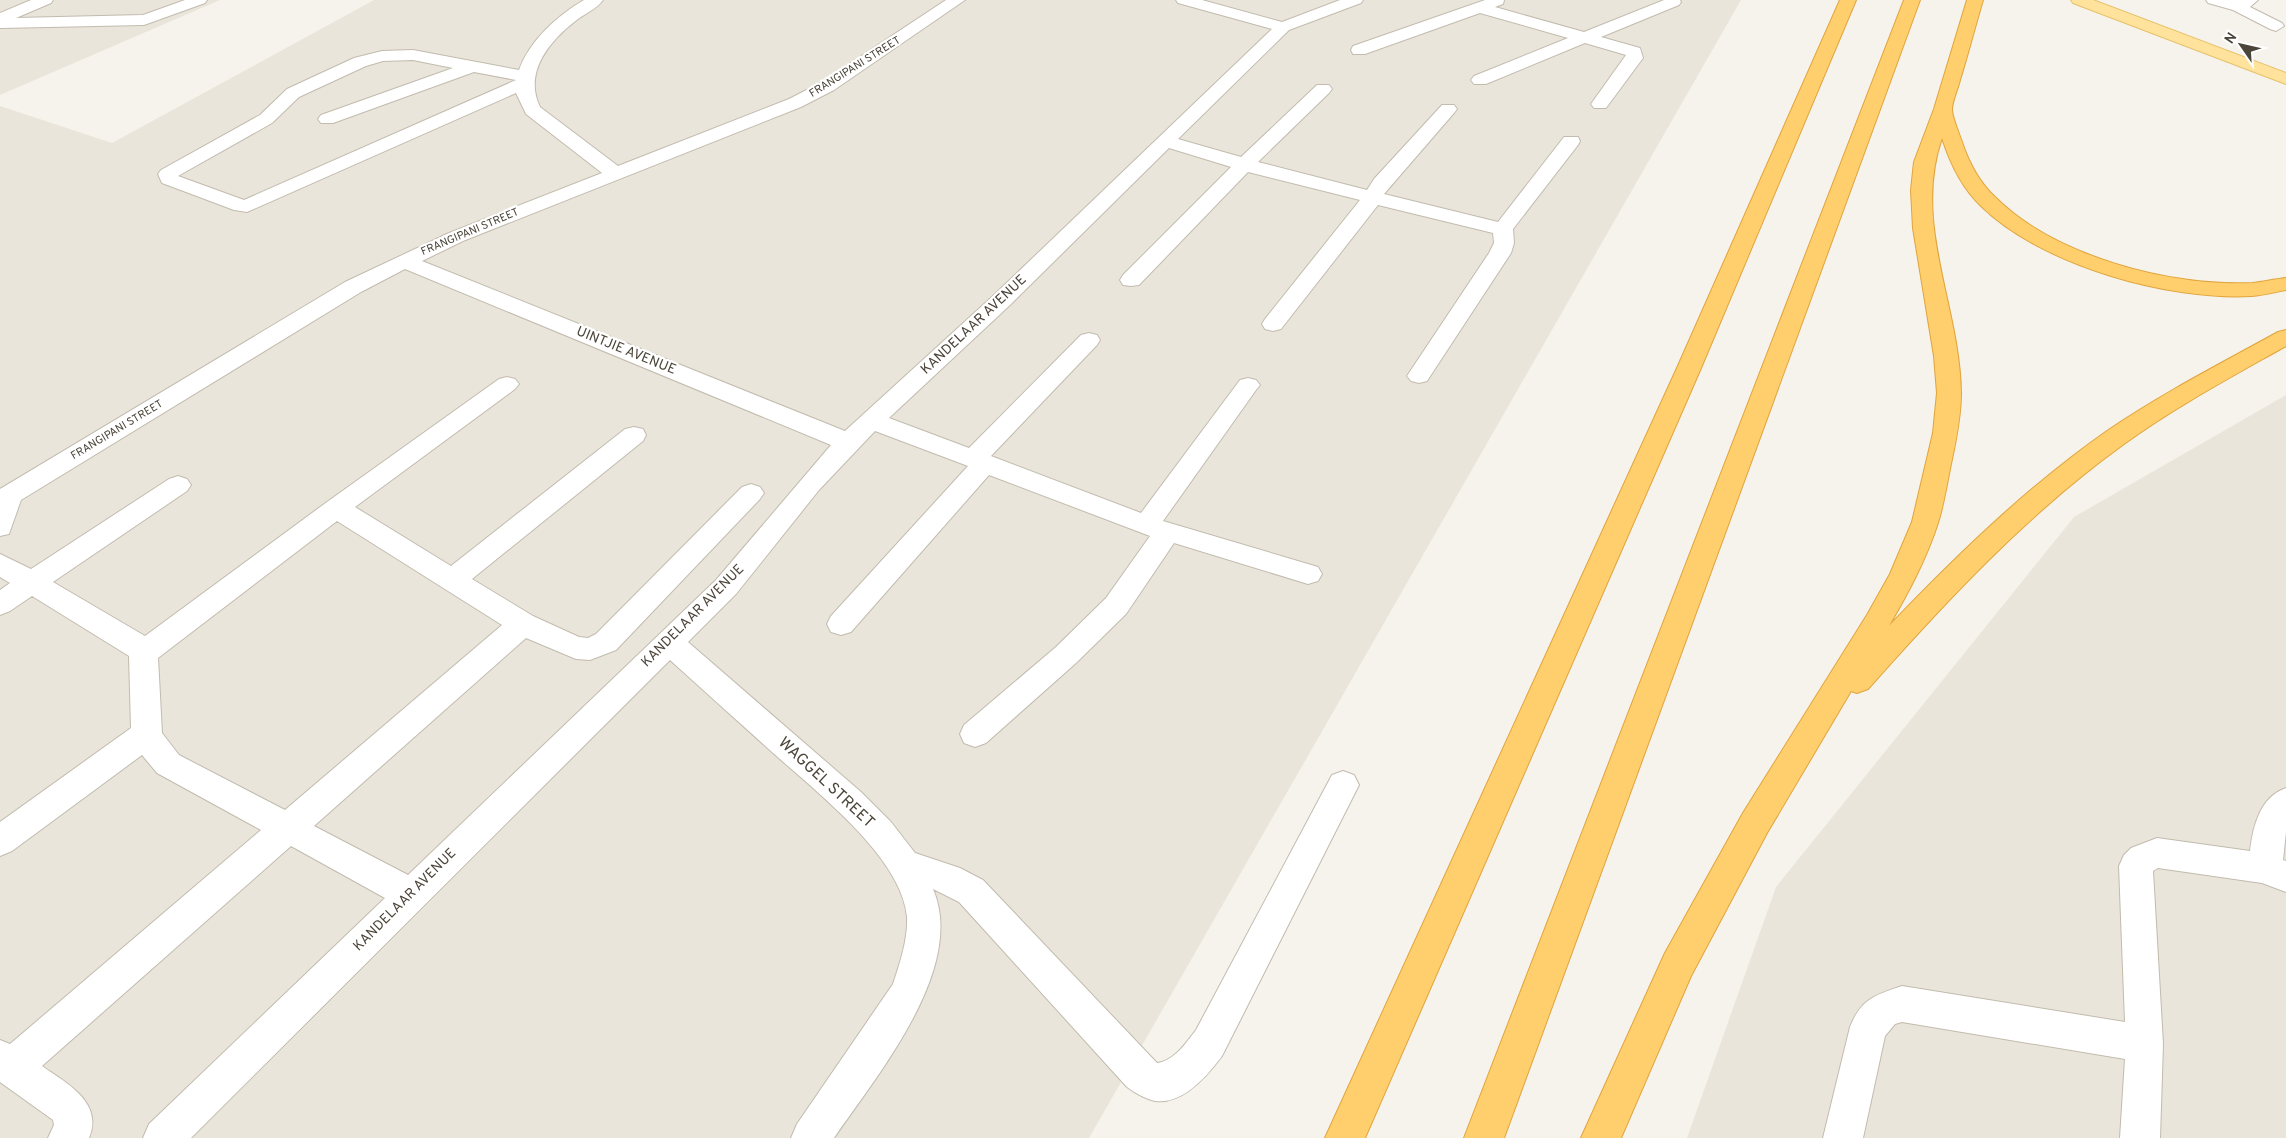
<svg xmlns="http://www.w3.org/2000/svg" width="2286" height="1138" font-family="Overpass,sans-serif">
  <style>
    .residential { fill: #eae5da }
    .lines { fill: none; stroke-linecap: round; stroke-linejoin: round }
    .minor-casing { stroke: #c2bbae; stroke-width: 2 }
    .major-casing { stroke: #e6c16a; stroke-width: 2 }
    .highway-casing { stroke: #e0a43c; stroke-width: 2 }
    .minor { fill: #fff; fill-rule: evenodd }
    .major { fill: #ffe39c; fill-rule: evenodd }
    .highway { fill: #ffcf6e; fill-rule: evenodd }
    .labels { text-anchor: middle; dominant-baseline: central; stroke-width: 4.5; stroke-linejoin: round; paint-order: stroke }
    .far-street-label { font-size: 11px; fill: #4b4439; stroke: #fff }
    .street-label { font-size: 14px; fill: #4b4439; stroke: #fff }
    .near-street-label { font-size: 16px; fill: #4b4439; stroke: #fff }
  </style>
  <rect width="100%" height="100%" fill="#f6f3ec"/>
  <g class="residential">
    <path d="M0,0H220L0,95Z"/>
    <path d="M374,0H1741L1089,1138H0V106L112,143Z"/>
    <path d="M2286,395V1138H1687L1776,887L2074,517Z"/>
  </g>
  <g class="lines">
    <g class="minor-casing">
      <g id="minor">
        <path d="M31,0H53L51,3L16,18L143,15L185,0H207L205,3L144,25L0,28V13Z"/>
        <path d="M584,0H603C598,8 586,13 578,19C550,40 523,72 540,107L618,166L789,99L822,82L946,0H965L834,90L801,107L463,241L422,261L845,431L994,295L1272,29L1178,3L1176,0H1202L1282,22L1340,0H1363L1361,3L1289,30L1178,139L1241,157L1317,85H1329L1332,89L1329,93L1258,162L1367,190L1374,179L1442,105H1454L1457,109L1454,113L1384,194L1498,222L1564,137H1578L1580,141L1578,145L1513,229L1514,243L1511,253L1427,381L1419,383L1411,381L1407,376L1489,253L1494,243L1493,233L1378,205L1281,329L1273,331L1265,329L1262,324L1265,319L1360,200L1248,172L1139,285L1131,286L1123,285L1120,280L1123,275L1231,167L1169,148L1010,305L889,418L969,448L1081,335L1089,333L1097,335L1100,340L1097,345L991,456L1141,513L1240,380L1248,378L1256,380L1260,385L1256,390L1163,521L1318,567L1322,574L1318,581L1308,584L1174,543L1126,614L1076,663L986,743L975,747L964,743L960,734L964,725L1056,647L1106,598L1150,536L989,475L851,632L841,635L831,632L827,624L831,616L968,466L875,431L819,490L736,594L688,642L861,792L891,822L915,853L960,868L983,880L1157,1063C1174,1061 1186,1043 1196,1030L1332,775L1343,771L1354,775L1359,785L1222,1056C1208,1075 1183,1105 1155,1101C1146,1099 1135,1093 1127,1087L959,902L933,889C967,968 877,1075 834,1138H791L797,1124L893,984C900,963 908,939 907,917C902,857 814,790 772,752C738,721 704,691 670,660L191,1138H143L149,1124L385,898L291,846L42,1066C66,1083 104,1102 89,1138H48L54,1125L53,1120L0,1082V1040L10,1044L261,830L157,773L142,755L12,851L0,856V822L131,728L129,656L32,596L10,611L0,615V590L10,583L0,577V554L31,569L169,479L178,476L187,479L191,485L187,491L53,582L145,636L327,502L499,379L507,377L515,379L519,384L515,389L355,507L451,566L625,429L634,427L643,429L646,435L643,441L472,579L533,616L579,637L588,638L596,634L742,487L751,484L760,487L764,493L760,499L616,650L590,660L576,659L526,638L314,826L408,875L716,580L831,445L405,269L361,292L21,500L9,534L0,536V489L345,282L449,233L602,173L526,114L516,93L247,212L234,210L162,183L158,174L161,170L260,115L287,89L354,58L382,51L413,50L519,70C530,40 557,16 584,0ZM413,60L453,68L321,115L318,119L321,123H333L474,72L516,80L244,200L178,176L272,123L299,97L366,66L383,61ZM337,521L502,625L285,810L179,755L162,733L158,658Z"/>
        <path d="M1485,0H1504L1503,4L1495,7L1584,32L1664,0H1680L1681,2L1679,5L1601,37L1640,48L1643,58L1606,108H1594L1591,104L1626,55L1585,43L1486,84H1474L1471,80L1474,76L1568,38L1480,13L1365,54H1353L1351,50L1353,46Z"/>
        <path d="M2206,0H2258L2250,7L2282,23L2284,26L2276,31L2270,29L2233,10L2208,3Z"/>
        <path d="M2286,788V832L2283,860L2286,861V892L2262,883L2158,868L2153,871L2163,1044L2160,1138H2120L2125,1059L1902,1022L1895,1024L1885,1036L1863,1138H1823L1850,1027C1861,999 1875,995 1902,986L2125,1022L2119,866L2124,855L2131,848L2157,838L2250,851C2253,826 2260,797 2286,788Z"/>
      </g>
    </g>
    <g class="major-casing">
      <path id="major" d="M2071,0H2093L2286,73V84L2073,3Z"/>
    </g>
    <g class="highway-casing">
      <g id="highway">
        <path d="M1840,0H1856L1701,368L1365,1138H1325L1677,368Z"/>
        <path d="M1904,0H1920L1504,1138H1464Z"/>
        <path d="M1967,0H1983C1975,27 1968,54 1960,80C1958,89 1952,101 1952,110C1953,120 1959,133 1962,142C1969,163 1979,182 1995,197C2054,256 2170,287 2252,283C2263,282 2275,279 2286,278V290C2275,292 2264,295 2252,296C2169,301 2041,265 1981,206C1962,188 1950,163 1942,138C1912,224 1960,306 1961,393C1961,416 1956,441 1951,464C1947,483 1944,504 1938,523C1926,560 1908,593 1889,626C1956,556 2027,487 2107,431C2161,394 2220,364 2278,332L2286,330V346C2231,377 2175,407 2124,444C2027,514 1946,601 1868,689L1857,693L1851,691L1767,833L1691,976L1621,1138H1581L1665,953L1743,813L1867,615L1890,574L1912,522L1933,433L1937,393L1934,356L1913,228L1911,190L1914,162L1934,109Z"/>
      </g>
    </g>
    <use href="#minor" class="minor"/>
    <use href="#major" class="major"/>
    <use href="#highway" class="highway"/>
  </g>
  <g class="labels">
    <g class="far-street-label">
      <text transform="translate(855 67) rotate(-32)">FRANGIPANI STREET</text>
      <text transform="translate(470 232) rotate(-23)">FRANGIPANI STREET</text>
      <text transform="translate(117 430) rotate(-31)">FRANGIPANI STREET</text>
    </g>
    <g class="street-label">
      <text transform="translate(974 325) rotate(-43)">KANDELAAR AVENUE</text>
      <text transform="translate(626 351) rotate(22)">UINTJIE AVENUE</text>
      <text transform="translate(693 616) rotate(-45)">KANDELAAR AVENUE</text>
      <text transform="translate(405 900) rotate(-45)">KANDELAAR AVENUE</text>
    </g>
    <g class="near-street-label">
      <text transform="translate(826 783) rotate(43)">WAGGEL STREET</text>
    </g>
  </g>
  <g transform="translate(2241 45) rotate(304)" stroke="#ffffff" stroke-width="4" paint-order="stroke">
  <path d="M0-4L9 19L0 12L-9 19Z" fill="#4b4439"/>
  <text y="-8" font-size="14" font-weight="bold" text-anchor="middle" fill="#4b4439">N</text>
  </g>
</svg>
